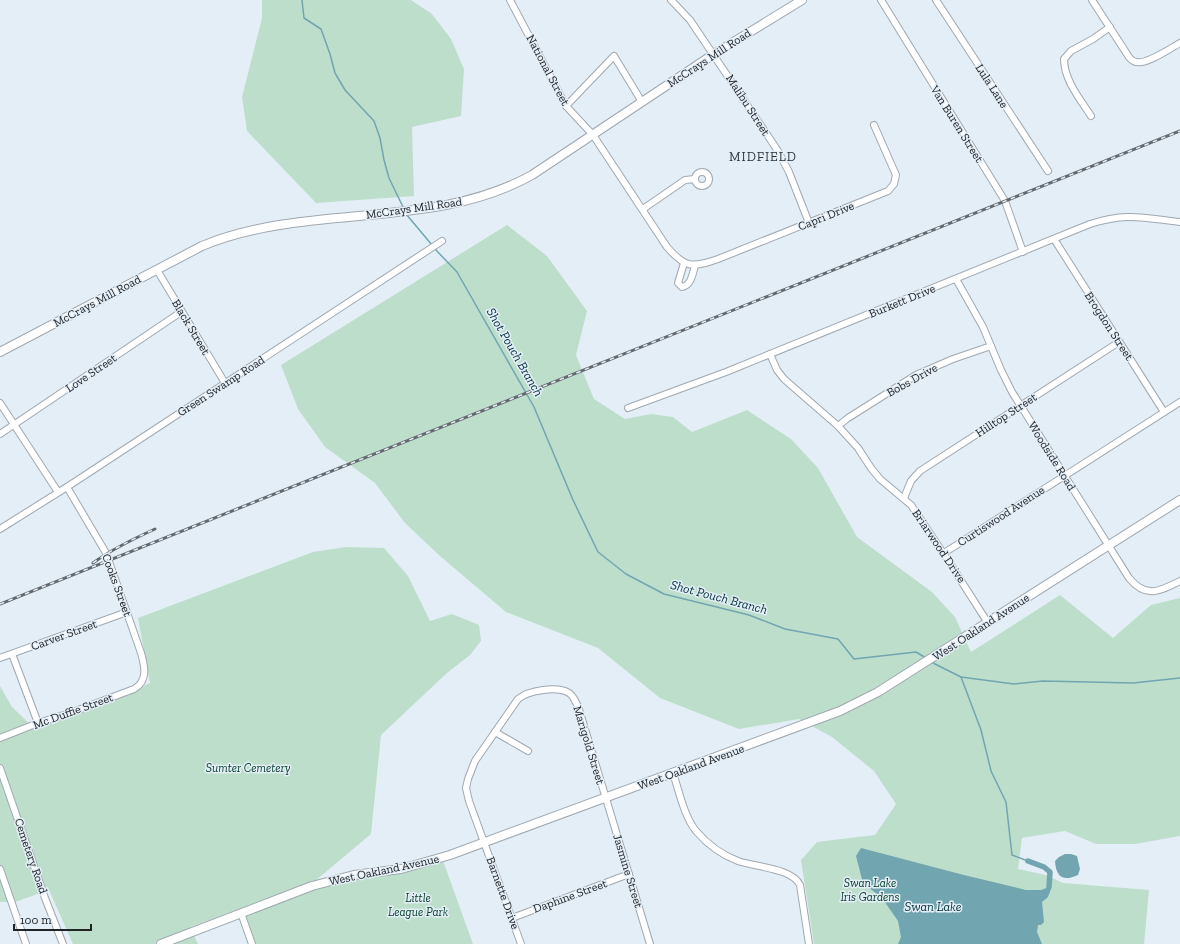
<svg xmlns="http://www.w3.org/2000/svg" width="1180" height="944" font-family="'Zilla Slab',serif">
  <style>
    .green { fill: #bedecc }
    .water { fill: #71a5b0 }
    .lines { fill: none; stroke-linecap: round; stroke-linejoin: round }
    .stream { stroke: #71a5b0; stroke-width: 1.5 }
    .canal { stroke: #71a5b0; stroke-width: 5.5 }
    .street-casing { stroke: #9fa8b0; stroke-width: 8 }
    .secondary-casing { stroke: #9fa8b0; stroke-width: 10 }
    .street { stroke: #fff; stroke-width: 6 }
    .secondary { stroke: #fff; stroke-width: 8 }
    .rail-casing { stroke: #63696e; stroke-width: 3 }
    .rail { stroke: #e4eef7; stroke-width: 1.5; stroke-dasharray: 4.5; stroke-linecap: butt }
    .labels { text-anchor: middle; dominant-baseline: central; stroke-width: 3; stroke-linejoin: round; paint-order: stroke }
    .street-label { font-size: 12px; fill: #202427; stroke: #e4eef7 }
    .park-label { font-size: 12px; font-style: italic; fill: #044029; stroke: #e4eef7 }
    .neighbourhood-label { font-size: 13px; letter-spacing: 1px; fill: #293137; stroke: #e4eef7 }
    .water-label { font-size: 13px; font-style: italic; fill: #00323b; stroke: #e4eef7 }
  </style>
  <rect width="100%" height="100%" fill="#e4eef7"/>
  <g class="green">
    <path d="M262,0H411L432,14L451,39L464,69L461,116L412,127L414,196L316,203L247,131L242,97L262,18Z"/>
    <path d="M507,225L547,256L587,311L576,355L594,399L625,419L651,414L673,417L692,432L747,410L791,439L818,468L857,537L932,592L955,617L971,652L1060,595L1113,638L1151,605L1180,598V836L1135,844H1096L1065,831L1022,838L1018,869L1046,875L1063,883L1149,890L1144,944H814L801,860L817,842L875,835L896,804L874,771L832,737L799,719L739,729L660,698L598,648L506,612L440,556L405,523L375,483L325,447L298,409L281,365Z"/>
    <path d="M346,547L384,548L408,576L430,621L452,614L479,625L481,641L470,655L447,673L381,735L371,834L315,881L190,927L198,944H73L49,890L15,902H0V686L12,707L34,728L115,699L150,683L138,618L313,552Z"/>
    <path d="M442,858L473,944H252L241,913L312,886Z"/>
  </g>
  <g class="water">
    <path d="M861,848L960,874L1026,890H1041L1049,887L1051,889L1048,897L1042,902L1044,922L1041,925H1038L1037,932L1042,944H898L901,937L898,921L882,898L863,883L856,856Z"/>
    <path d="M1065,854H1071L1077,856L1080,869L1078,875C1063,882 1056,877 1055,861L1059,857Z"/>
  </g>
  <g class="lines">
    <g class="stream">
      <path d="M302,0L304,18L321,29L330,54L335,73L345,90L374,121L380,138L384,160L389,178L404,209"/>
      <path d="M406,214L432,245"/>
      <path d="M434,248L457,272L534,407L573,500L598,552L626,574L664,594L749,615L785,629L838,639L854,659L916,652L926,658"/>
      <path d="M931,662L961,677L1014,684L1043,681L1133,683L1180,678"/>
      <path d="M961,677L981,730L991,771L1006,802L1012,855L1028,861"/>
    </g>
    <path class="canal" d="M1028,861L1044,867L1050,872L1049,887"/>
    <g class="street-casing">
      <g id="street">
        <path d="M510,0L566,106L593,135L667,247C685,268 692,268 718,259L888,191L894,184L896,175L874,125"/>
        <path d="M671,0L690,20L778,151L789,172L809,223"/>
        <path d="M881,0L1005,201L1023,252"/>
        <path d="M936,0L1048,171"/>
        <path d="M1092,0L1127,54C1129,58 1132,61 1136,62C1146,65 1171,48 1180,43"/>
        <path d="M566,106L614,56L642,102"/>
        <path d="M1091,116C1080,99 1064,80 1064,59L1071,51L1093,39L1110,27"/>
        <circle cx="702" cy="179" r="7"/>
        <path d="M643,209L685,180L695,179"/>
        <path d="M1054,239L1164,412"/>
        <path d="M684,263L678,283L682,287C691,286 693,273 695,265"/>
        <path d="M157,270L225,383"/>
        <path d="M956,279L983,327L1001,370L1012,392L1129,578C1146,599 1160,591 1180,581"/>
        <path d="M770,354L777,370L784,379L838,426L858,448L871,468L880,479L911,505L951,565L988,623"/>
        <path d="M0,403L58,492"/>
        <path d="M628,408L726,372L1090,224C1126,212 1145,218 1180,222"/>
        <path d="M838,426L848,418L916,375L953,359L991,346"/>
        <path d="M0,434L181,312"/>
        <path d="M904,498L911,481L920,471L1119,342"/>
        <path d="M0,529L67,487L442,241"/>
        <path d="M944,553L1180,402"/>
        <path d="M12,654L38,723"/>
        <path d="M0,658L127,612"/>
        <path d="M495,732L528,751"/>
        <path d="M0,738L38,723L70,713L134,689C148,681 145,667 141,653L106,553L67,487"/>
        <path d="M0,768L45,898L63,944"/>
        <path d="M673,773C679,791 684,816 696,831C707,844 722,855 738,861C755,867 792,868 800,885L809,944"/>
        <path d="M0,869L26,944"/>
        <path d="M241,913L252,944"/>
        <path d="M512,918L629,874"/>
        <path d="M521,944L469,801L466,788L468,779L475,761L518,699C529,690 557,686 569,693C574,696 575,702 578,706L650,944"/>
      </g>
    </g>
    <g class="secondary-casing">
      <g id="secondary">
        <path d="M0,352L202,246C308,202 432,231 532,175L714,54L802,0"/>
        <path d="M161,944L312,886L354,875L401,869L450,855L840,711L878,692L1180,500"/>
      </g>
    </g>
    <use href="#street" class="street"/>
    <use href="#secondary" class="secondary"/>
    <g class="rail-casing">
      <g id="rail">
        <path d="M93,563C112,549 133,539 155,529"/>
        <path d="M0,604L1180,131"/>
      </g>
    </g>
    <use href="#rail" class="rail"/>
  </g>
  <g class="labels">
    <g class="street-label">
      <text transform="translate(709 58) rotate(-33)">McCrays Mill Road</text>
      <text transform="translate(548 70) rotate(62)">National Street</text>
      <text transform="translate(992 86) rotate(57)">Lula Lane</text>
      <text transform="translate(748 105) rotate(57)">Malibu Street</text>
      <text transform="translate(957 124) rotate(58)">Van Buren Street</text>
      <text transform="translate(414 208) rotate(-8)">McCrays Mill Road</text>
      <text transform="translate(826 216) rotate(-22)">Capri Drive</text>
      <text transform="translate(97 301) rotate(-28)">McCrays Mill Road</text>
      <text transform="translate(902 301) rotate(-22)">Burkett Drive</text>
      <text transform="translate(1109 326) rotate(57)">Brogdon Street</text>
      <text transform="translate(191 327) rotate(59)">Black Street</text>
      <text transform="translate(91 373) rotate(-34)">Love Street</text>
      <text transform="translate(912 380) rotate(-29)">Bobs Drive</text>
      <text transform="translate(221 386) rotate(-33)">Green Swamp Road</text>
      <text transform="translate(1006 415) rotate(-33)">Hilltop Street</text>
      <text transform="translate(1052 456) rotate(58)">Woodside Road</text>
      <text transform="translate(1001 516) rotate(-33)">Curtiswood Avenue</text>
      <text transform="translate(939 546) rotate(56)">Briarwood Drive</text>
      <text transform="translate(117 585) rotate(70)">Cooks Street</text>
      <text transform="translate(981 627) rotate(-33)">West Oakland Avenue</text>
      <text transform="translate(64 635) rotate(-20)">Carver Street</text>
      <text transform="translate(73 711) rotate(-20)">Mc Duffie Street</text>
      <text transform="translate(589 745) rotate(73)">Marigold Street</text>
      <text transform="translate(691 767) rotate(-20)">West Oakland Avenue</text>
      <text transform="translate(31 856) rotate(71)">Cemetery Road</text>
      <text transform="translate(384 870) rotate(-12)">West Oakland Avenue</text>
      <text transform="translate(628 871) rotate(73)">Jasmine Street</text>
      <text transform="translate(503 893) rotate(70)">Barnette Drive</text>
      <text transform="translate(570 896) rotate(-20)">Daphine Street</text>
    </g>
    <g class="park-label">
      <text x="248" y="768">Sumter Cemetery</text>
      <text x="870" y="883">Swan Lake<tspan x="870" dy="14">Iris Gardens</tspan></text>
      <text x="418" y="898">Little<tspan x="418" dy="14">League Park</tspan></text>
    </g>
    <g class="neighbourhood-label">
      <text x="763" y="156">MIDFIELD</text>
    </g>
    <g class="water-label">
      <text transform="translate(515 352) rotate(60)">Shot Pouch Branch</text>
      <text transform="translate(719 597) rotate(15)">Shot Pouch Branch</text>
      <text x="933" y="906">Swan Lake</text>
    </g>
  </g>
  <path d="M14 924v6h77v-6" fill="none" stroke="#202427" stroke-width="2"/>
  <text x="20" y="924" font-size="12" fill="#202427" stroke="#e4eef7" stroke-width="3" paint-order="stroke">100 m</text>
</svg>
